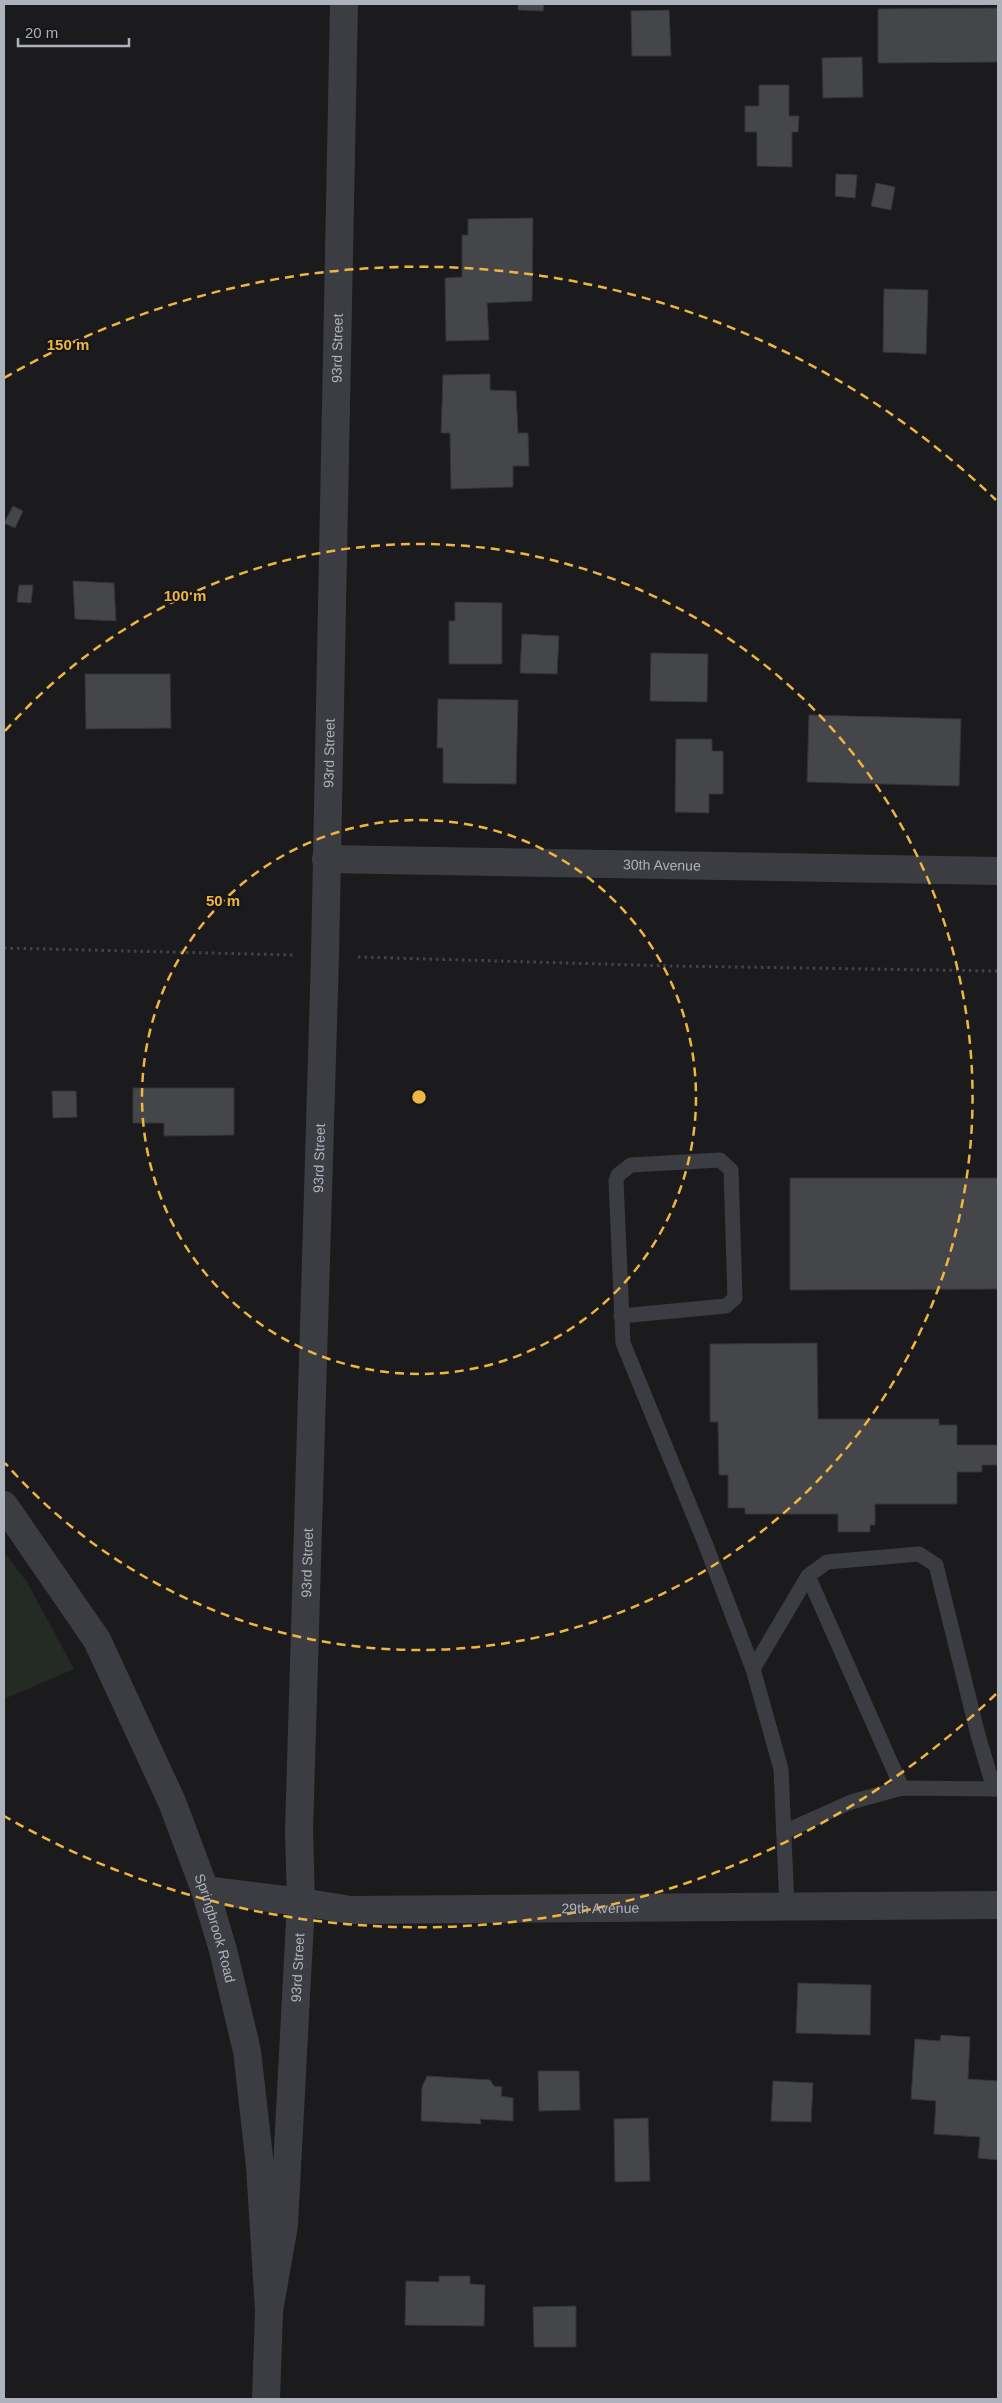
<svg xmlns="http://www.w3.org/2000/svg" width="1002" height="2403" font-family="Arial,sans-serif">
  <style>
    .green { fill: #232b24 }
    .building { fill: #45464a; stroke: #353539 }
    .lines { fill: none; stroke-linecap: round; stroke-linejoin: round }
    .path { stroke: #424449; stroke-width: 3; stroke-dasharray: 2.5 4; stroke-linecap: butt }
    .service { stroke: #3c3d42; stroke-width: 15 }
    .minor { stroke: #3c3d42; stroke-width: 28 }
    .tertiary { stroke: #3c3d42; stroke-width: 28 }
    .ring { fill: none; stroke: #f0b540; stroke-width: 2.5; stroke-dasharray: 9 6 }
    .labels { text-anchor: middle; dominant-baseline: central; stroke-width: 4; stroke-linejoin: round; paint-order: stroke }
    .street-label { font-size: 14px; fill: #aeb2bc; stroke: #161618 }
    .centre { fill: #f0b540; stroke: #161618; stroke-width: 2.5 }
    .ring-label { font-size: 15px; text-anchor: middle; font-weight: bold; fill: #f0b540; stroke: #161618; stroke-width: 4; stroke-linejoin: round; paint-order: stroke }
  </style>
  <rect width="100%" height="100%" fill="#1b1b1d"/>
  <path class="green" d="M4,1552L27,1582L74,1669L4,1699Z"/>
  <g class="building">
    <path d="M518,4H544L543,11L518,10Z"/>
    <path d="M998,8V62L878,63V9Z"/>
    <path d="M669,10L671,56H632L631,11Z"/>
    <path d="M862,57L863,97L823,98L822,58Z"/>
    <path d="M759,85H789V116H799L798,132H792V167L757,166V132H745V106H759Z"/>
    <path d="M836,174L857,175L855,198L835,196Z"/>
    <path d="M876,183L895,187L891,210L871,206Z"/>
    <path d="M533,218L532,301L487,303L489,340L446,341L445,278L462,277V235H468V219Z"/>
    <path d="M884,289L928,290L926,354L883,352Z"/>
    <path d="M490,374V390L516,391L518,433H528L529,466H513V487L451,489L450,433H441L443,375Z"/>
    <path d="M13,506L23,511L15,528L4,523Z"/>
    <path d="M73,581L114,583L116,621L75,619Z"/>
    <path d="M19,585H33L31,603L17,602Z"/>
    <path d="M455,602L502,603V664H449V621H455Z"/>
    <path d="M522,634L559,636L557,674L520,673Z"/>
    <path d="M651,653L708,654L707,702L650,701Z"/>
    <path d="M85,674H170L171,728L86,729Z"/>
    <path d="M438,699L518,700L516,784L443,783V748H437Z"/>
    <path d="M809,715L961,719L959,786L807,782Z"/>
    <path d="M676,739H712V751H723V794H709V813L675,812Z"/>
    <path d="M133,1088H234V1135L164,1136V1123H133Z"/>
    <path d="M52,1091H76L77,1117L53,1118Z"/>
    <path d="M790,1178H998V1289L790,1290Z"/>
    <path d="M817,1343L818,1419H939V1425H957V1445H998V1465H982V1472H957V1504H875V1525H870V1532H838V1514H745V1508H728V1475H719L718,1422H710V1344Z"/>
    <path d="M798,1983L871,1985L870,2035L796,2033Z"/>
    <path d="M941,2035L970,2037L968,2079L998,2081V2160L978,2158L980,2137L934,2134L936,2101L911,2099L915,2039L940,2041Z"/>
    <path d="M538,2071H579L580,2110L539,2111Z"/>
    <path d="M427,2076L490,2080L494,2086L502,2087L501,2096L513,2098V2121L480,2119L481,2124L421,2121L422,2087Z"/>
    <path d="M773,2081L813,2083L811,2122L771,2121Z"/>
    <path d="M648,2118L650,2181L615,2182L614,2119Z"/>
    <path d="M439,2276H470V2284L485,2285L484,2326L405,2325L406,2281L439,2282Z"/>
    <path d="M576,2306V2347H534L533,2307Z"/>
  </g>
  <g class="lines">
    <g class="path">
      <path d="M4,948L293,955"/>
      <path d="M358,957L671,966L998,971"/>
    </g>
    <g class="service">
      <path d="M621,1316L726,1306L735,1298L731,1170L720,1160L631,1165L618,1175L616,1181L623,1343L705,1543L753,1669L781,1769L787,1907"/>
      <path d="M808,1576L902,1788"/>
      <path d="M753,1669L808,1576L827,1562L919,1554L936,1565L978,1735L994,1789"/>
      <path d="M784,1832L851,1802L902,1788L998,1789"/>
    </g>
    <g class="minor">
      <path id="s1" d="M326,859L998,871"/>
      <path id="s2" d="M301,1902L351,1910L998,1905"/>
    </g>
    <g class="tertiary">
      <path id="s3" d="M4,1505L97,1640L172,1802L205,1890L223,1950L247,2051L260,2166L269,2311L266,2399"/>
      <path d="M205,1890L301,1902"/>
      <path id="s4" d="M269,2311L284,2225L301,1902L299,1831L325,956L344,4"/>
    </g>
  </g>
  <g class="ring">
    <circle cx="419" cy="1097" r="277"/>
    <path d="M5 731A553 553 0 1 1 5 1463"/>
    <path d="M996 1694A830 830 0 0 1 4 1816M4 378A830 830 0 0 1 996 500"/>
  </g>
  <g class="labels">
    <g class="street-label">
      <text stroke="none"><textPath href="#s4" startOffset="1965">93rd Street</textPath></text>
      <text stroke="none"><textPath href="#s4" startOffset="1560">93rd Street</textPath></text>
      <text stroke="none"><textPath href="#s1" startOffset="336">30th Avenue</textPath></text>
      <text stroke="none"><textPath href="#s4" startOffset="1155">93rd Street</textPath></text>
      <text stroke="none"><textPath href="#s4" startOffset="750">93rd Street</textPath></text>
      <text stroke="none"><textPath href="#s2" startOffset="300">29th Avenue</textPath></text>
      <text stroke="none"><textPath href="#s3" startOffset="476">Springbrook Road</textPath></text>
      <text stroke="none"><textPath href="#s4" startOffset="345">93rd Street</textPath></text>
    </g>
  </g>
  <circle cx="419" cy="1097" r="8" class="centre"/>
  <g class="ring-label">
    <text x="68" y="350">150 m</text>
    <text x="185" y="601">100 m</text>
    <text x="223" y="906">50 m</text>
  </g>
  <rect width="1002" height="2403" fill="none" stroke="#aeb2bc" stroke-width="10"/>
  <path d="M18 38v8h111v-8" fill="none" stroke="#aeb2bc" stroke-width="2.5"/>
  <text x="25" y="38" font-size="15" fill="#aeb2bc" stroke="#161618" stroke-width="4" paint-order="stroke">20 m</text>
</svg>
